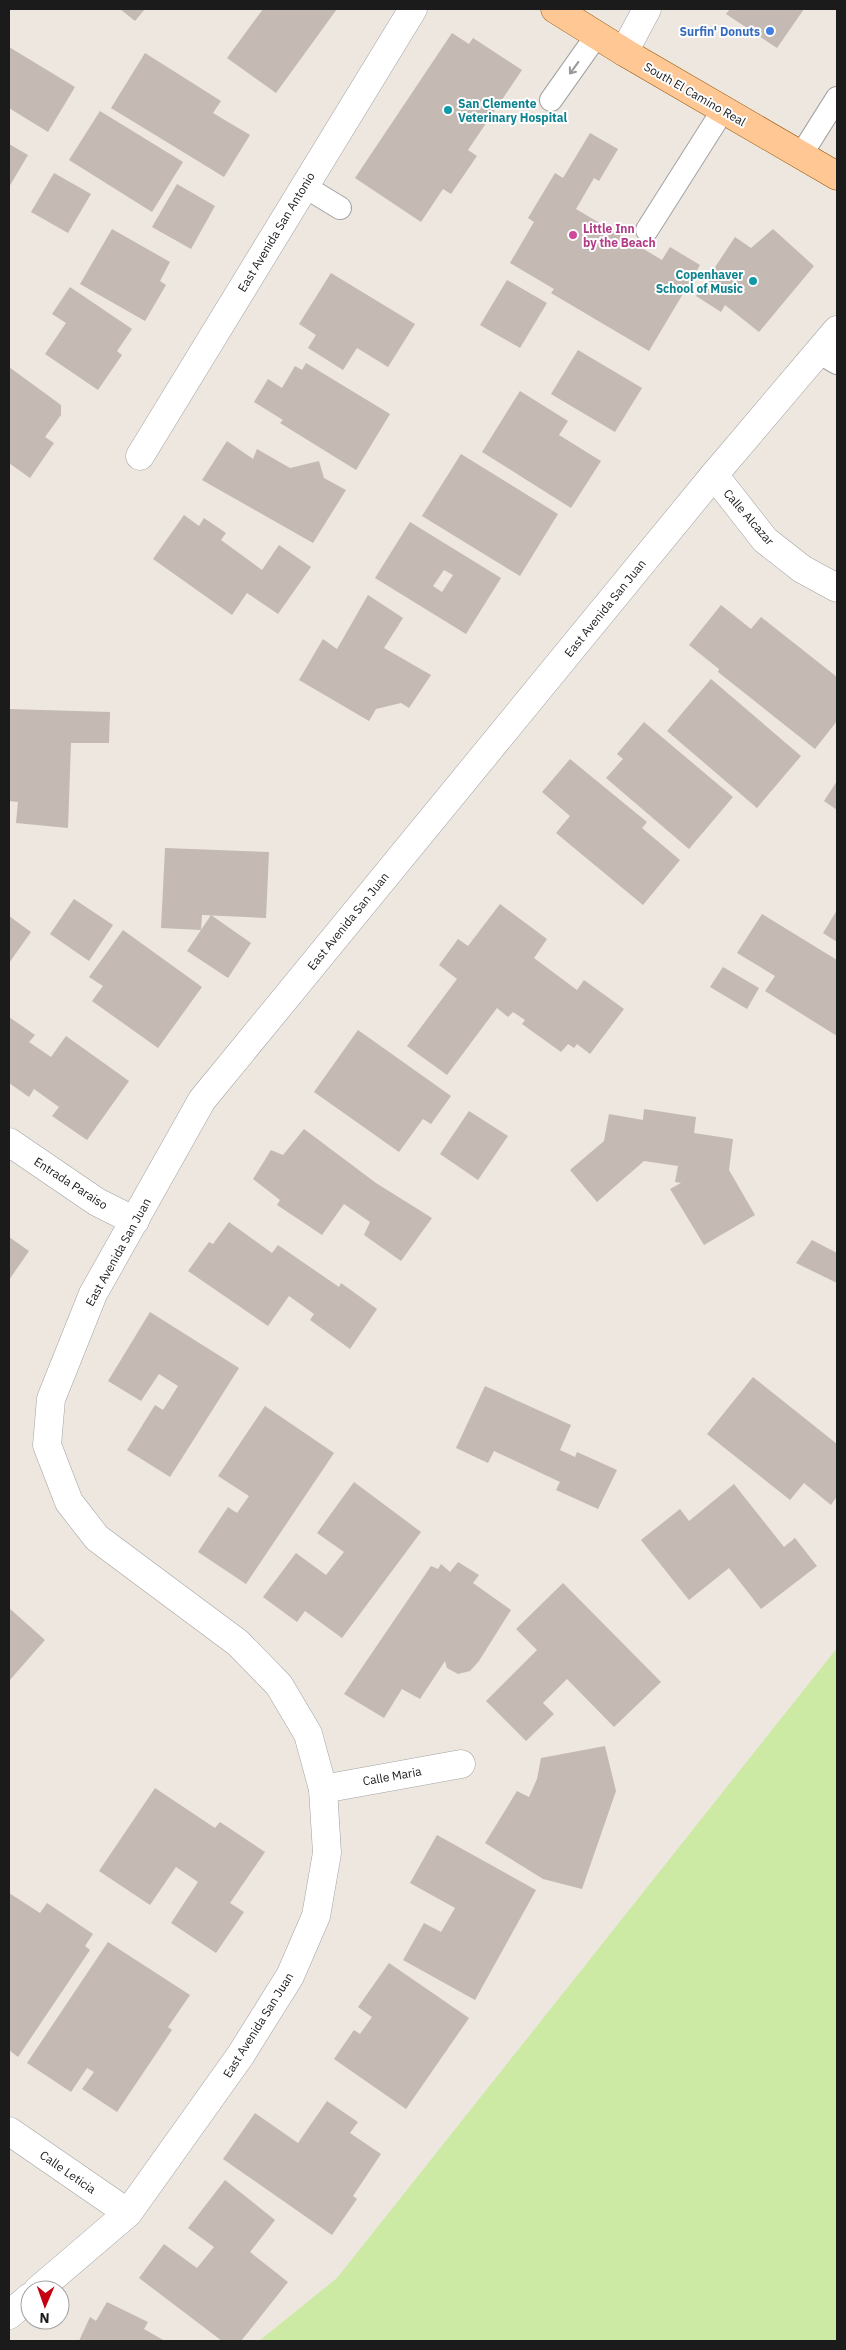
<svg xmlns="http://www.w3.org/2000/svg" width="846" height="2350" font-family="'IBM Plex Sans',sans-serif">
  <style>
    .grass { fill: #cceaa3 }
    .building { fill: #c4b9b3; fill-rule: evenodd }
    .lines { fill: none; stroke-linecap: round; stroke-linejoin: round }
    .service-casing { stroke: #a2a2a2; stroke-width: 24 }
    .minor-casing { stroke: #a2a2a2; stroke-width: 29 }
    .tertiary-casing { stroke: #a2a2a2; stroke-width: 29 }
    .primary-casing { stroke: #915400; stroke-width: 29 }
    .service { stroke: #fff; stroke-width: 22 }
    .minor { stroke: #fff; stroke-width: 28 }
    .tertiary { stroke: #fff; stroke-width: 28 }
    .primary { stroke: #fec793; stroke-width: 28 }
    .oneway { stroke: #989898 }
    .shop-dot { fill: #3f7fe0; stroke: #fff; stroke-width: 2 }
    .culture-dot { fill: #0f9aa8; stroke: #fff; stroke-width: 2 }
    .hotel-dot { fill: #d1479c; stroke: #fff; stroke-width: 2 }
    .labels { text-anchor: middle; dominant-baseline: central; stroke-width: 4; stroke-linejoin: round; paint-order: stroke }
    .shop-label { font-size: 12px; font-weight: bold; fill: #366cbe; stroke: #fff; text-anchor: end }
    .street-label { font-size: 12px; fill: #1b1b1b; stroke: #fff }
    .culture-label { font-size: 12px; font-weight: bold; fill: #0d838f; stroke: #fff; text-anchor: start }
    .hotel-label { font-size: 12px; font-weight: bold; fill: #b23c85; stroke: #fff; text-anchor: start }
  </style>
  <rect width="100%" height="100%" fill="#ede7e0"/>
  <path class="grass" d="M837,1648V2341H259L337,2278Z"/>
  <g class="building">
    <path d="M120,9H145L135,21Z"/>
    <path d="M263,9H337L276,93L227,58Z"/>
    <path d="M730,9H804L777,48L726,14Z"/>
    <path d="M452,33L469,44L473,38L522,70L468,150L477,156L451,194L443,189L421,222L355,178Z"/>
    <path d="M9,47L75,87L48,132L9,108Z"/>
    <path d="M145,53L221,101L213,113L250,135L224,177L111,108Z"/>
    <path d="M100,111L183,162L152,212L69,160Z"/>
    <path d="M590,133L618,149L599,181L594,178L576,209L662,260L670,247L700,265L649,351L551,293L554,289L510,263L534,222L528,218L555,173L563,178Z"/>
    <path d="M9,144L28,155L9,187Z"/>
    <path d="M54,173L91,194L68,233L31,212Z"/>
    <path d="M177,184L215,206L191,249L152,227Z"/>
    <path d="M112,229L170,262L160,281L166,285L145,321L80,284Z"/>
    <path d="M773,229L814,266L759,332L725,305L721,312L696,296L735,237L751,248Z"/>
    <path d="M331,273L415,324L388,367L357,348L343,370L308,348L316,335L299,324Z"/>
    <path d="M507,280L547,303L520,348L480,325Z"/>
    <path d="M70,287L132,329L117,351L122,355L98,390L45,354L66,323L52,314Z"/>
    <path d="M578,350L642,388L615,432L551,394Z"/>
    <path d="M306,363L390,414L356,470L280,423L283,420L254,402L268,379L282,388L295,366L302,370Z"/>
    <path d="M9,367L61,405V415L45,437L54,443L30,478L9,463Z"/>
    <path d="M520,391L568,421L559,435L601,461L571,508L482,452Z"/>
    <path d="M227,441L253,459L257,449L290,468L319,461L324,478L346,490L313,543L202,480Z"/>
    <path d="M461,454L558,514L520,576L422,516Z"/>
    <path d="M184,515L199,526L204,518L226,533L221,540L262,570L279,545L311,567L278,614L247,593L232,615L153,559Z"/>
    <path d="M410,522L501,578L466,634L375,578ZM444,570L453,575L442,592L433,586Z"/>
    <path d="M368,595L403,618L384,648L431,675L409,708L401,703L376,709L369,721L299,680L323,639L337,649Z"/>
    <path d="M721,605L751,629L761,617L837,677V721L815,749L718,672L719,669L689,645Z"/>
    <path d="M711,679L801,756L757,808L667,731Z"/>
    <path d="M9,709L110,712L109,743H71L68,828L16,823L18,802L9,801Z"/>
    <path d="M644,722L733,797L689,849L606,778L623,759L617,754Z"/>
    <path d="M570,759L647,822L642,828L680,860L643,905L556,833L570,816L542,792Z"/>
    <path d="M837,781V810L824,801Z"/>
    <path d="M165,848L269,852L266,918L202,915L201,930L161,928Z"/>
    <path d="M74,899L113,925L89,961L50,934Z"/>
    <path d="M500,904L547,939L534,958L577,990L584,980L624,1009L590,1054L577,1044L574,1048L568,1044L561,1052L522,1024L525,1020L513,1012L508,1017L497,1008L447,1075L407,1046L457,979L439,965L458,939L468,946Z"/>
    <path d="M837,910V942L823,933Z"/>
    <path d="M762,914L837,960V1036L765,991L775,976L737,953Z"/>
    <path d="M211,915L251,943L228,978L187,951Z"/>
    <path d="M9,916L31,932L9,963Z"/>
    <path d="M123,930L202,987L158,1048L92,1001L103,986L89,977Z"/>
    <path d="M723,967L759,988L747,1009L710,987Z"/>
    <path d="M9,1017L35,1035L29,1042L51,1057L66,1036L129,1081L87,1140L52,1116L59,1107L34,1089L29,1097L9,1083Z"/>
    <path d="M358,1030L451,1096L431,1124L423,1119L399,1152L314,1092Z"/>
    <path d="M644,1109L696,1117L694,1133L733,1139L729,1170L755,1215L704,1245L670,1189L681,1183L675,1182L678,1166L644,1161L597,1202L570,1170L604,1141L609,1114L643,1120Z"/>
    <path d="M469,1111L508,1136L478,1180L440,1154Z"/>
    <path d="M304,1129L376,1183L432,1218L401,1261L364,1235L370,1222L344,1204L322,1235L277,1205L280,1200L253,1179L271,1150L283,1155Z"/>
    <path d="M229,1222L272,1253L278,1245L339,1287L341,1283L377,1309L350,1349L310,1320L314,1314L289,1296L268,1326L188,1271L209,1242L213,1244Z"/>
    <path d="M9,1237L29,1251L9,1280Z"/>
    <path d="M812,1240L837,1253V1283L796,1263Z"/>
    <path d="M150,1312L239,1368L170,1477L127,1450L155,1405L163,1410L178,1386L159,1374L141,1401L108,1381Z"/>
    <path d="M753,1377L837,1444V1496L831,1505L804,1483L790,1500L707,1434Z"/>
    <path d="M485,1386L571,1425L560,1450L575,1457L577,1452L617,1470L598,1509L556,1490L560,1482L494,1451L488,1463L456,1448Z"/>
    <path d="M265,1406L334,1453L246,1584L198,1552L228,1507L237,1513L249,1496L218,1476Z"/>
    <path d="M354,1482L421,1532L342,1638L305,1611L297,1622L263,1597L296,1553L326,1575L344,1552L317,1533Z"/>
    <path d="M734,1484L784,1547L795,1538L817,1566L761,1609L729,1568L689,1600L641,1540L680,1509L689,1521Z"/>
    <path d="M458,1562L479,1575L473,1583L511,1610L479,1661L470,1671L458,1674L447,1668L445,1661L420,1699L402,1689L384,1718L344,1694L431,1566L438,1569L441,1564L450,1572Z"/>
    <path d="M563,1583L661,1682L614,1727L567,1679L543,1703L554,1714L526,1741L486,1701L537,1650L516,1629Z"/>
    <path d="M9,1608L45,1640L9,1681Z"/>
    <path d="M605,1746L616,1791L582,1889L543,1879L485,1843L517,1791L529,1797L537,1779L541,1758Z"/>
    <path d="M155,1788L215,1828L220,1822L265,1852L230,1903L244,1912L216,1953L171,1923L198,1882L176,1867L150,1905L99,1871Z"/>
    <path d="M437,1835L536,1890L475,2000L403,1960L424,1923L441,1932L455,1908L410,1883Z"/>
    <path d="M9,1893L40,1913L47,1903L93,1934L85,1946L90,1950L18,2057L9,2050Z"/>
    <path d="M108,1942L190,1995L168,2027L172,2030L117,2112L82,2089L94,2072L87,2068L71,2092L27,2063Z"/>
    <path d="M389,1963L469,2018L406,2109L334,2059L354,2030L360,2034L372,2017L358,2007Z"/>
    <path d="M327,2101L358,2122L350,2133L381,2154L353,2196L357,2199L332,2235L223,2159L255,2113L298,2143Z"/>
    <path d="M225,2180L275,2220L250,2252L288,2282L241,2341H222L139,2278L164,2244L197,2268L214,2247L188,2228Z"/>
    <path d="M107,2302L148,2322L144,2329L165,2341H79L90,2317L96,2321Z"/>
  </g>
  <g class="lines">
    <g class="service-casing">
      <g id="service">
        <path d="M551,100L597,35"/>
        <path d="M801,155L837,98"/>
        <path d="M304,186L340,208"/>
        <path d="M647,230L723,110"/>
        <path d="M818,352L837,363"/>
      </g>
    </g>
    <g class="minor-casing">
      <g id="minor">
        <path d="M624,52L647,9"/>
        <path d="M140,456L413,9"/>
        <path d="M9,1142L97,1202L135,1221"/>
        <path d="M323,1789L461,1764"/>
        <path d="M9,2131L128,2213"/>
      </g>
    </g>
    <g class="tertiary-casing">
      <g id="tertiary">
        <path d="M714,475L765,540L802,569L837,588"/>
        <path d="M38,2290L128,2213L240,2056L290,1976L316,1916L327,1853L323,1789L308,1734L279,1685L238,1643L97,1538L69,1502L47,1445L51,1399L93,1294L202,1100L714,475L837,330"/>
        <path d="M9,2315L30,2297"/>
      </g>
    </g>
    <g class="primary-casing">
      <path id="primary" d="M555,9L624,52L837,176"/>
    </g>
    <use href="#service" class="service"/>
    <use href="#minor" class="minor"/>
    <use href="#tertiary" class="tertiary"/>
    <use href="#primary" class="primary"/>
  </g>
  <defs><path id="oneway-shaft" d="M-6 0H5M1.5-3L5.5 0L1.5 3" fill="none" stroke-width="1.6" stroke-linecap="round" stroke-linejoin="round" transform="scale(1.25)"/></defs>
  <use class="oneway" href="#oneway-shaft" transform="translate(574 68) rotate(126)"/>
  <circle class="shop-dot" cx="770" cy="31" r="5"/>
  <g class="culture-dot">
    <circle cx="448" cy="110" r="5"/>
    <circle cx="753" cy="281" r="5"/>
  </g>
  <circle class="hotel-dot" cx="573" cy="235" r="5"/>
  <g class="labels">
    <g class="shop-label">
      <text x="760" y="31">Surfin' Donuts</text>
    </g>
    <g class="street-label">
      <text transform="translate(695 94) rotate(30)">South El Camino Real</text>
      <text transform="translate(276 232) rotate(-59)">East Avenida San Antonio</text>
      <text transform="translate(749 517) rotate(49)">Calle Alcazar</text>
      <text transform="translate(605 608) rotate(-51)">East Avenida San Juan</text>
      <text transform="translate(348 921) rotate(-51)">East Avenida San Juan</text>
      <text transform="translate(71 1183) rotate(33)">Entrada Paraiso</text>
      <text transform="translate(118 1252) rotate(-61)">East Avenida San Juan</text>
      <text transform="translate(392 1776) rotate(-10)">Calle Maria</text>
      <text transform="translate(258 2025) rotate(-58)">East Avenida San Juan</text>
      <text transform="translate(68 2172) rotate(35)">Calle Leticia</text>
    </g>
    <g class="culture-label">
      <text x="458" y="103">San Clemente<tspan x="458" dy="14">Veterinary Hospital</tspan></text>
      <text x="743" y="274" text-anchor="end">Copenhaver<tspan x="743" dy="14">School of Music</tspan></text>
    </g>
    <g class="hotel-label">
      <text x="583" y="228">Little Inn<tspan x="583" dy="14">by the Beach</tspan></text>
    </g>
  </g>
  <rect width="846" height="2350" fill="none" stroke="#1b1b1b" stroke-width="20"/>
  <g transform="translate(45 2305) rotate(182)"><circle r="24" fill="#ffffff" stroke="#a4a4a4"/>
  <path d="M0-4L9 19L0 12L-9 19Z" fill="#c50011"/>
  <text y="-8" font-size="14" font-weight="bold" text-anchor="middle" fill="#1b1b1b">N</text>
  </g>
</svg>
